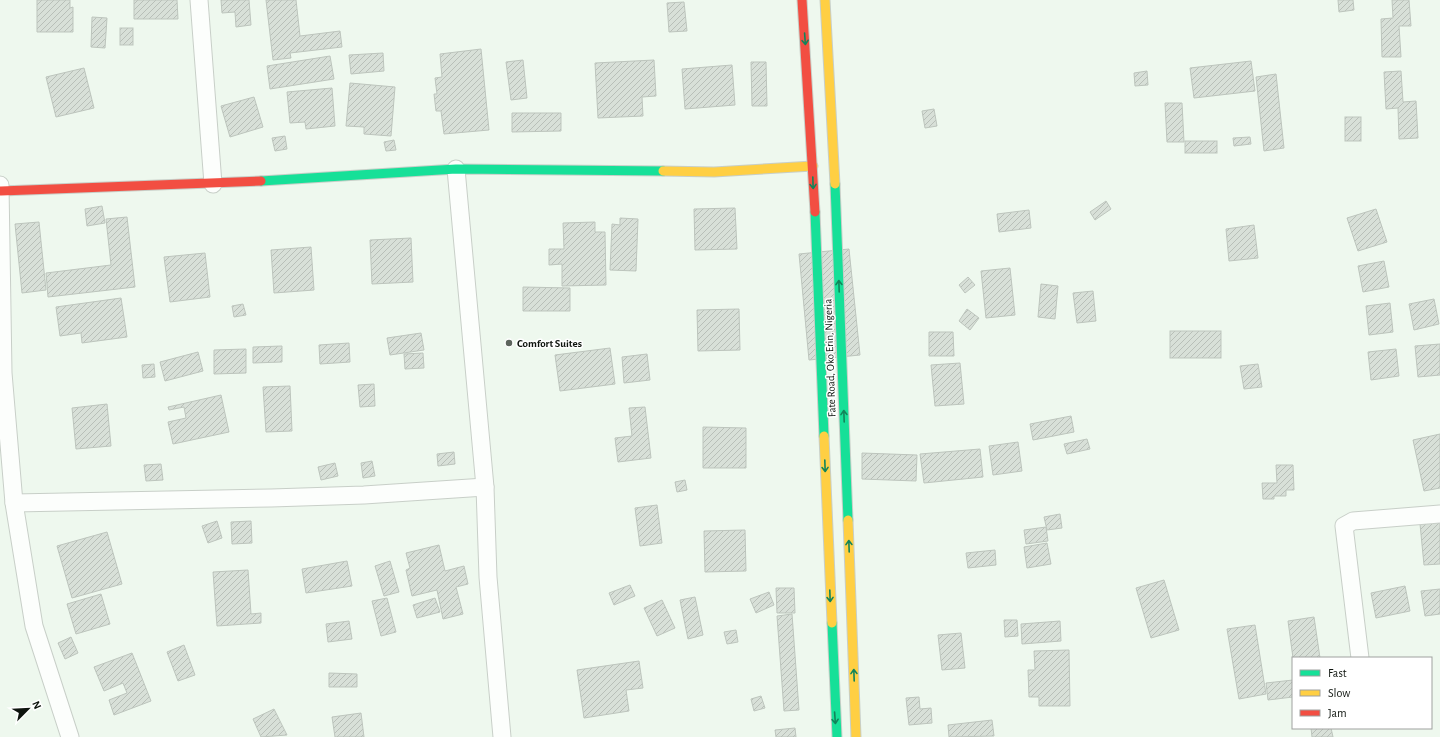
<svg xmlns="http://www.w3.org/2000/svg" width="1440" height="737" font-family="'Alegreya Sans',sans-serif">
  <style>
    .building { fill: url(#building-hatch); stroke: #bdc5bd }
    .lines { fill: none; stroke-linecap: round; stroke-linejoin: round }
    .street-casing { stroke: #c8cfc8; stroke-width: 19 }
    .fast-casing { stroke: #c8cfc8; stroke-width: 11 }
    .slow-casing { stroke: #c8cfc8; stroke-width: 11 }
    .jam-casing { stroke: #c8cfc8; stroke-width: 11 }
    .street { stroke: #fcfefc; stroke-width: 17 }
    .fast { stroke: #16e098; stroke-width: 9 }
    .slow { stroke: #ffcf43; stroke-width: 9 }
    .jam { stroke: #f24e42; stroke-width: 9 }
    .oneway { stroke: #12845a }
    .poi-dot { fill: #5c645c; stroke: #fff; stroke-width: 1.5 }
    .labels { text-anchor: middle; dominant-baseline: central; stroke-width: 3; stroke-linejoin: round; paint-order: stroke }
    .poi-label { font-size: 11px; font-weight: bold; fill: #0e140e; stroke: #fff; text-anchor: start }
    .street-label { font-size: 11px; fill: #0e140e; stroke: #fff }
  </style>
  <defs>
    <pattern id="building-hatch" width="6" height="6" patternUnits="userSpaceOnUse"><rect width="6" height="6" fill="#d8e0d8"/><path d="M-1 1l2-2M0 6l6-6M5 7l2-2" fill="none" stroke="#b8bfb8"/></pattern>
  </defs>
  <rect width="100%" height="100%" fill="#eef8ee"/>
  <g class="building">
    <path d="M37,0H70V8L73,7V32H37Z"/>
    <path d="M134,0H177L178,19H134Z"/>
    <path d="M221,0H249L251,25L236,27L235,12L222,13Z"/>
    <path d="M266,0H296L300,36L340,31L342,47L290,53L291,58L273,60Z"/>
    <path d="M1338,0H1353L1354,10L1339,12Z"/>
    <path d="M1392,0H1409L1411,26H1399L1401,57H1382L1381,19L1393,18Z"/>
    <path d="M684,2L687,31L669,32L667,3Z"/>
    <path d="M92,17L107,18L105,48L91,47Z"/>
    <rect x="120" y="28" width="13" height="17"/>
    <path d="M481,49L489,130L444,134L441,111H436L434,94H437L435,78L442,77L440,54Z"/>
    <path d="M383,53L384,71L351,74L349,55Z"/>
    <path d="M330,56L334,79L270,89L267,66Z"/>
    <path d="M523,60L527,98L511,100L506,62Z"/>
    <path d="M654,60L656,96L642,97L643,116L598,118L595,63Z"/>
    <path d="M1251,61L1255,91L1194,98L1190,68Z"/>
    <path d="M751,62H766L767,106H752Z"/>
    <path d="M732,65L735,105L685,109L682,69Z"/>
    <path d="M84,68L94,108L56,117L46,77Z"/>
    <path d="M1147,71L1148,85L1135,86L1134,73Z"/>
    <path d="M1401,71L1403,102L1416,101L1418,138L1399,139L1398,108L1386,109L1384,72Z"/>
    <path d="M1276,74L1284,148L1264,151L1256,77Z"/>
    <path d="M350,83L395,87L391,136L364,134V127L346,126Z"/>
    <path d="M332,88L335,126L306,129L305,122L290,123L287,92Z"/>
    <path d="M254,97L263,127L230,137L221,106Z"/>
    <path d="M1165,103H1182L1184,142H1167Z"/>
    <path d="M934,109L937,126L925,128L922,111Z"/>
    <path d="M512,113H561V131L512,132Z"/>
    <rect x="1345" y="117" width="16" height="24"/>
    <path d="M285,136L287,149L275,151L272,138Z"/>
    <path d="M1250,137L1251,144L1234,146L1233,138Z"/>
    <path d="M394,140L396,150L386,151L384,142Z"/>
    <rect x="1185" y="141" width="32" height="12"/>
    <path d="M1106,201L1111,209L1095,220L1090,212Z"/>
    <path d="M102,206L105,223L87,226L85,209Z"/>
    <path d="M735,208L737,249L695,250L694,209Z"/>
    <path d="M1376,209L1387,242L1358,251L1347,218Z"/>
    <path d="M1029,210L1031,228L999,232L997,214Z"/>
    <path d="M127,217L135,287L48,297L46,273L111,265L106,219Z"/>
    <path d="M620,218L638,219L636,271L610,270L612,224L620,225Z"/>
    <path d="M39,222L46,290L22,293L15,224Z"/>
    <path d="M595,222V232H605L606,285L562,286V264L549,265V249H564L563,223Z"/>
    <path d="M1254,225L1258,258L1229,261L1226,229Z"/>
    <path d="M411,238L413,282L372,284L370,240Z"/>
    <path d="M311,247L314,290L274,293L271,250Z"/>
    <path d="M849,249L860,355L809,360L799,254Z"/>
    <path d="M205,253L210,297L170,302L164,257Z"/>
    <path d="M1384,261L1389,287L1363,292L1358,266Z"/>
    <path d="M1010,268L1015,315L986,318L981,271Z"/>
    <path d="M968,277L975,285L965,293L959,285Z"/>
    <path d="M1041,284L1058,286L1055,319L1038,317Z"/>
    <path d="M523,287L570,288V311H523Z"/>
    <path d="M1093,291L1096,321L1077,323L1073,293Z"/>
    <path d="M121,298L127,337L82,343L81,333L60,336L56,307Z"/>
    <path d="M1434,299L1439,324L1414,330L1409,304Z"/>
    <path d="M1390,303L1393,332L1369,335L1366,306Z"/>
    <path d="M243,304L246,315L234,317L232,306Z"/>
    <path d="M739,309L740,350L698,351L697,310Z"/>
    <path d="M967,309L979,318L970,330L959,321Z"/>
    <rect x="1170" y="331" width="51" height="27"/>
    <path d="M929,332H953L954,356H929Z"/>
    <path d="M421,333L424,350L390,355L387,338Z"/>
    <path d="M349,343L350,362L320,364L319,345Z"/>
    <path d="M1440,344V375L1418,377L1415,346Z"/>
    <path d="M282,346V362L253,363V347Z"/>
    <path d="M610,348L615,384L560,391L555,355Z"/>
    <path d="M246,349V373L214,374V350Z"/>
    <path d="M1396,349L1399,376L1371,380L1368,352Z"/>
    <path d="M198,352L203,371L165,381L160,362Z"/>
    <path d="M423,353L424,368L405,369L404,354Z"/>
    <path d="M647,354L650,380L624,383L622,357Z"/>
    <path d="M960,363L964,404L935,406L931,365Z"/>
    <path d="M154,364L155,377L143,378L142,365Z"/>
    <path d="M1258,364L1262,387L1244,389L1240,366Z"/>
    <path d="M374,384L375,406L360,407L358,385Z"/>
    <path d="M290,386L292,431L266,432L263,387Z"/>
    <path d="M221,395L229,432L173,444L168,422L186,418L184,407L169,410L168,407Z"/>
    <path d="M107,404L111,446L76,449L72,408Z"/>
    <path d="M645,407L651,458L618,462L615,438L632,436L629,408Z"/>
    <path d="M1071,416L1074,432L1033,440L1030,424Z"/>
    <path d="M703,427L746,428V468H703Z"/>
    <path d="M1440,434V488L1424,491L1413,440Z"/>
    <path d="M1087,439L1090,449L1067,454L1064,444Z"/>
    <path d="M1018,442L1022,471L993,475L989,446Z"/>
    <path d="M980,449L983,477L924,483L920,454Z"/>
    <path d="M454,452L455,464L438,466L437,454Z"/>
    <path d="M862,453L917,455L916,481L862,479Z"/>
    <path d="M372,461L375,476L363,478L361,463Z"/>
    <path d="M335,463L338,476L321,480L318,467Z"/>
    <path d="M161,464L163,480L146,481L144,465Z"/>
    <path d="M1276,465H1293L1294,490H1286V496H1274V499H1263L1262,483H1277Z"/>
    <path d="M685,480L687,490L677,492L675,482Z"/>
    <path d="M657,505L662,543L640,546L635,508Z"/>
    <path d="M1060,514L1062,528L1047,530L1044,517Z"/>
    <path d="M217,521L222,538L208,543L202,526Z"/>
    <path d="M251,521L252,543L232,544L231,522Z"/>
    <path d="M1440,522V564L1424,565L1420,524Z"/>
    <path d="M1046,527L1048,541L1026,544L1024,530Z"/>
    <path d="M745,530L746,571L705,572L704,531Z"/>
    <path d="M107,532L122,584L72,598L57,546Z"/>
    <path d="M1047,543L1051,564L1027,568L1024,547Z"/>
    <path d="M439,545L445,571L464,566L468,584L456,587L463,614L443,619L437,590L412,596L406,570L410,568L406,553Z"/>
    <path d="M995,550L996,565L968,568L966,553Z"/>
    <path d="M347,561L352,586L306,593L302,569Z"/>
    <path d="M390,561L399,592L384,596L375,566Z"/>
    <path d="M248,570L251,614L261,613V623L217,626L213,572Z"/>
    <path d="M1164,580L1179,630L1151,638L1136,588Z"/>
    <path d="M630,585L635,596L614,605L609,593Z"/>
    <path d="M1405,586L1410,611L1376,618L1371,593Z"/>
    <path d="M776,588H794L795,613H777Z"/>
    <path d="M1440,589V614L1425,616L1421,591Z"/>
    <path d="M769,592L774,605L756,613L750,599Z"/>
    <path d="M101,594L110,624L76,634L67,604Z"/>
    <path d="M695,597L703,635L688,639L680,600Z"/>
    <path d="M387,598L396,632L381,636L372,601Z"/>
    <path d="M435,598L440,612L417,618L413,605Z"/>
    <path d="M662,600L675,628L657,636L644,608Z"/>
    <path d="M792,614L799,710L784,711L777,616Z"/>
    <path d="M1314,617L1320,658H1293L1288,621Z"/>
    <path d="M1004,620H1017L1018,636L1005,637Z"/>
    <path d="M349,621L352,639L328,642L326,624Z"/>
    <path d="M1060,621L1061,641L1022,644L1021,624Z"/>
    <path d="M1255,625L1266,694L1239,699L1227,629Z"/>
    <path d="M736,630L738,642L727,644L724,632Z"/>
    <path d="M961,633L965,668L942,670L938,635Z"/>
    <path d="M71,637L78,653L65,659L58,643Z"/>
    <path d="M184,645L195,675L178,681L167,652Z"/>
    <path d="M1069,650L1070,706H1039V697H1029L1028,670H1035L1034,651Z"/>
    <path d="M132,653L151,701L114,715L109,700L127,693L123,683L104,691L94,667Z"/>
    <path d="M639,661L643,688L626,690L629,711L584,718L577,670Z"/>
    <path d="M329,673L357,674V687H329Z"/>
    <path d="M1293,680V697L1268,700L1266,683Z"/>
    <path d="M761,696L765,708L754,711L751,699Z"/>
    <path d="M919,697L920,709L931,708L932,723L909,725L906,698Z"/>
    <path d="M274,709L287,735L261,737L253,719Z"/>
    <path d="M361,713L364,737H335L332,717Z"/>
    <path d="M992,720L994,736L949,737L948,725Z"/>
    <path d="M795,728L796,737H776L775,730Z"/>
    <path d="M1311,728H1331L1333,737H1312Z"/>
  </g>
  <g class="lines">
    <g class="street-casing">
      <g id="street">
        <path d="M199,0L213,184"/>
        <path d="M456,169L485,487L488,577L502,737"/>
        <path d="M0,185L3,373L14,503L34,626L70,737"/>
        <path d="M14,503L271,498L364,495L485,487"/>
        <path d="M1360,658L1344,526L1353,521L1440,514"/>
      </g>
    </g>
    <g class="fast-casing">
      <g id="fast">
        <path d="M261,181L456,169L663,171"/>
        <path d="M835,184L848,520"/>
        <path d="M815,212L824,436"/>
        <path d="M832,623L837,737"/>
      </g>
    </g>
    <g class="slow-casing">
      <g id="slow">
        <path d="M825,0L835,184"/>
        <path d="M663,171L714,172L813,166"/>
        <path d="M824,436L832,623"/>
        <path d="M848,520L856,737"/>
      </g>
    </g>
    <g class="jam-casing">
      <g id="jam">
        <path d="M802,0L815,212"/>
        <path d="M1,191L261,181"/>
      </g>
    </g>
    <use href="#street" class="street"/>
    <use href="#fast" class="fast"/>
    <use href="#slow" class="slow"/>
    <use href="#jam" class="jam"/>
  </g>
  <defs><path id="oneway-shaft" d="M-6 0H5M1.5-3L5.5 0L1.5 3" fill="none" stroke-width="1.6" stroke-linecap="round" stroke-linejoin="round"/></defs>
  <g class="oneway">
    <use href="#oneway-shaft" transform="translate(805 39) rotate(86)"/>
    <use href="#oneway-shaft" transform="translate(813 183) rotate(88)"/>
    <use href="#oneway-shaft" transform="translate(839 286) rotate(-92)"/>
    <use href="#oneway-shaft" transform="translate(844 416) rotate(-92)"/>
    <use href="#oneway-shaft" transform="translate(825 466) rotate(88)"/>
    <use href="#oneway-shaft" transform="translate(849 546) rotate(-92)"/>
    <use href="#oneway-shaft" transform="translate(830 596) rotate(88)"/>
    <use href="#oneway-shaft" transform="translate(854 675) rotate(-92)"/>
    <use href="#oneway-shaft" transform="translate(835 718) rotate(86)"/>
  </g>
  <circle class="poi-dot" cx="509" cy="343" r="4"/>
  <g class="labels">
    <g class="poi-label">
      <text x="517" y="343">Comfort Suites</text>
    </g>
    <g class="street-label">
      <text transform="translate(830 358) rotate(-92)">Fate Road, Oko Erin, Nigeria</text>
    </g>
  </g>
  <rect x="1292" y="657" width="140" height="72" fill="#ffffff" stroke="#9fa19f"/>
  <rect x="1300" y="670" width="20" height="6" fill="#16e098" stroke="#9fa19f"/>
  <text x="1328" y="677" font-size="12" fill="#0e140e">Fast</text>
  <rect x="1300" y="690" width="20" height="6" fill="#ffcf43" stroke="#9fa19f"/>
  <text x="1328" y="697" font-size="12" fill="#0e140e">Slow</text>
  <rect x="1300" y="710" width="20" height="6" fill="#f24e42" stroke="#9fa19f"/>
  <text x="1328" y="717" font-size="12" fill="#0e140e">Jam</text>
  <g transform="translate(28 709) rotate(66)" stroke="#ffffff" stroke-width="3" paint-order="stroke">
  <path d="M0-3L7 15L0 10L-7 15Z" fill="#0e140e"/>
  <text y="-6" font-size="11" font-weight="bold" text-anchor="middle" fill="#0e140e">N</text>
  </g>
</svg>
